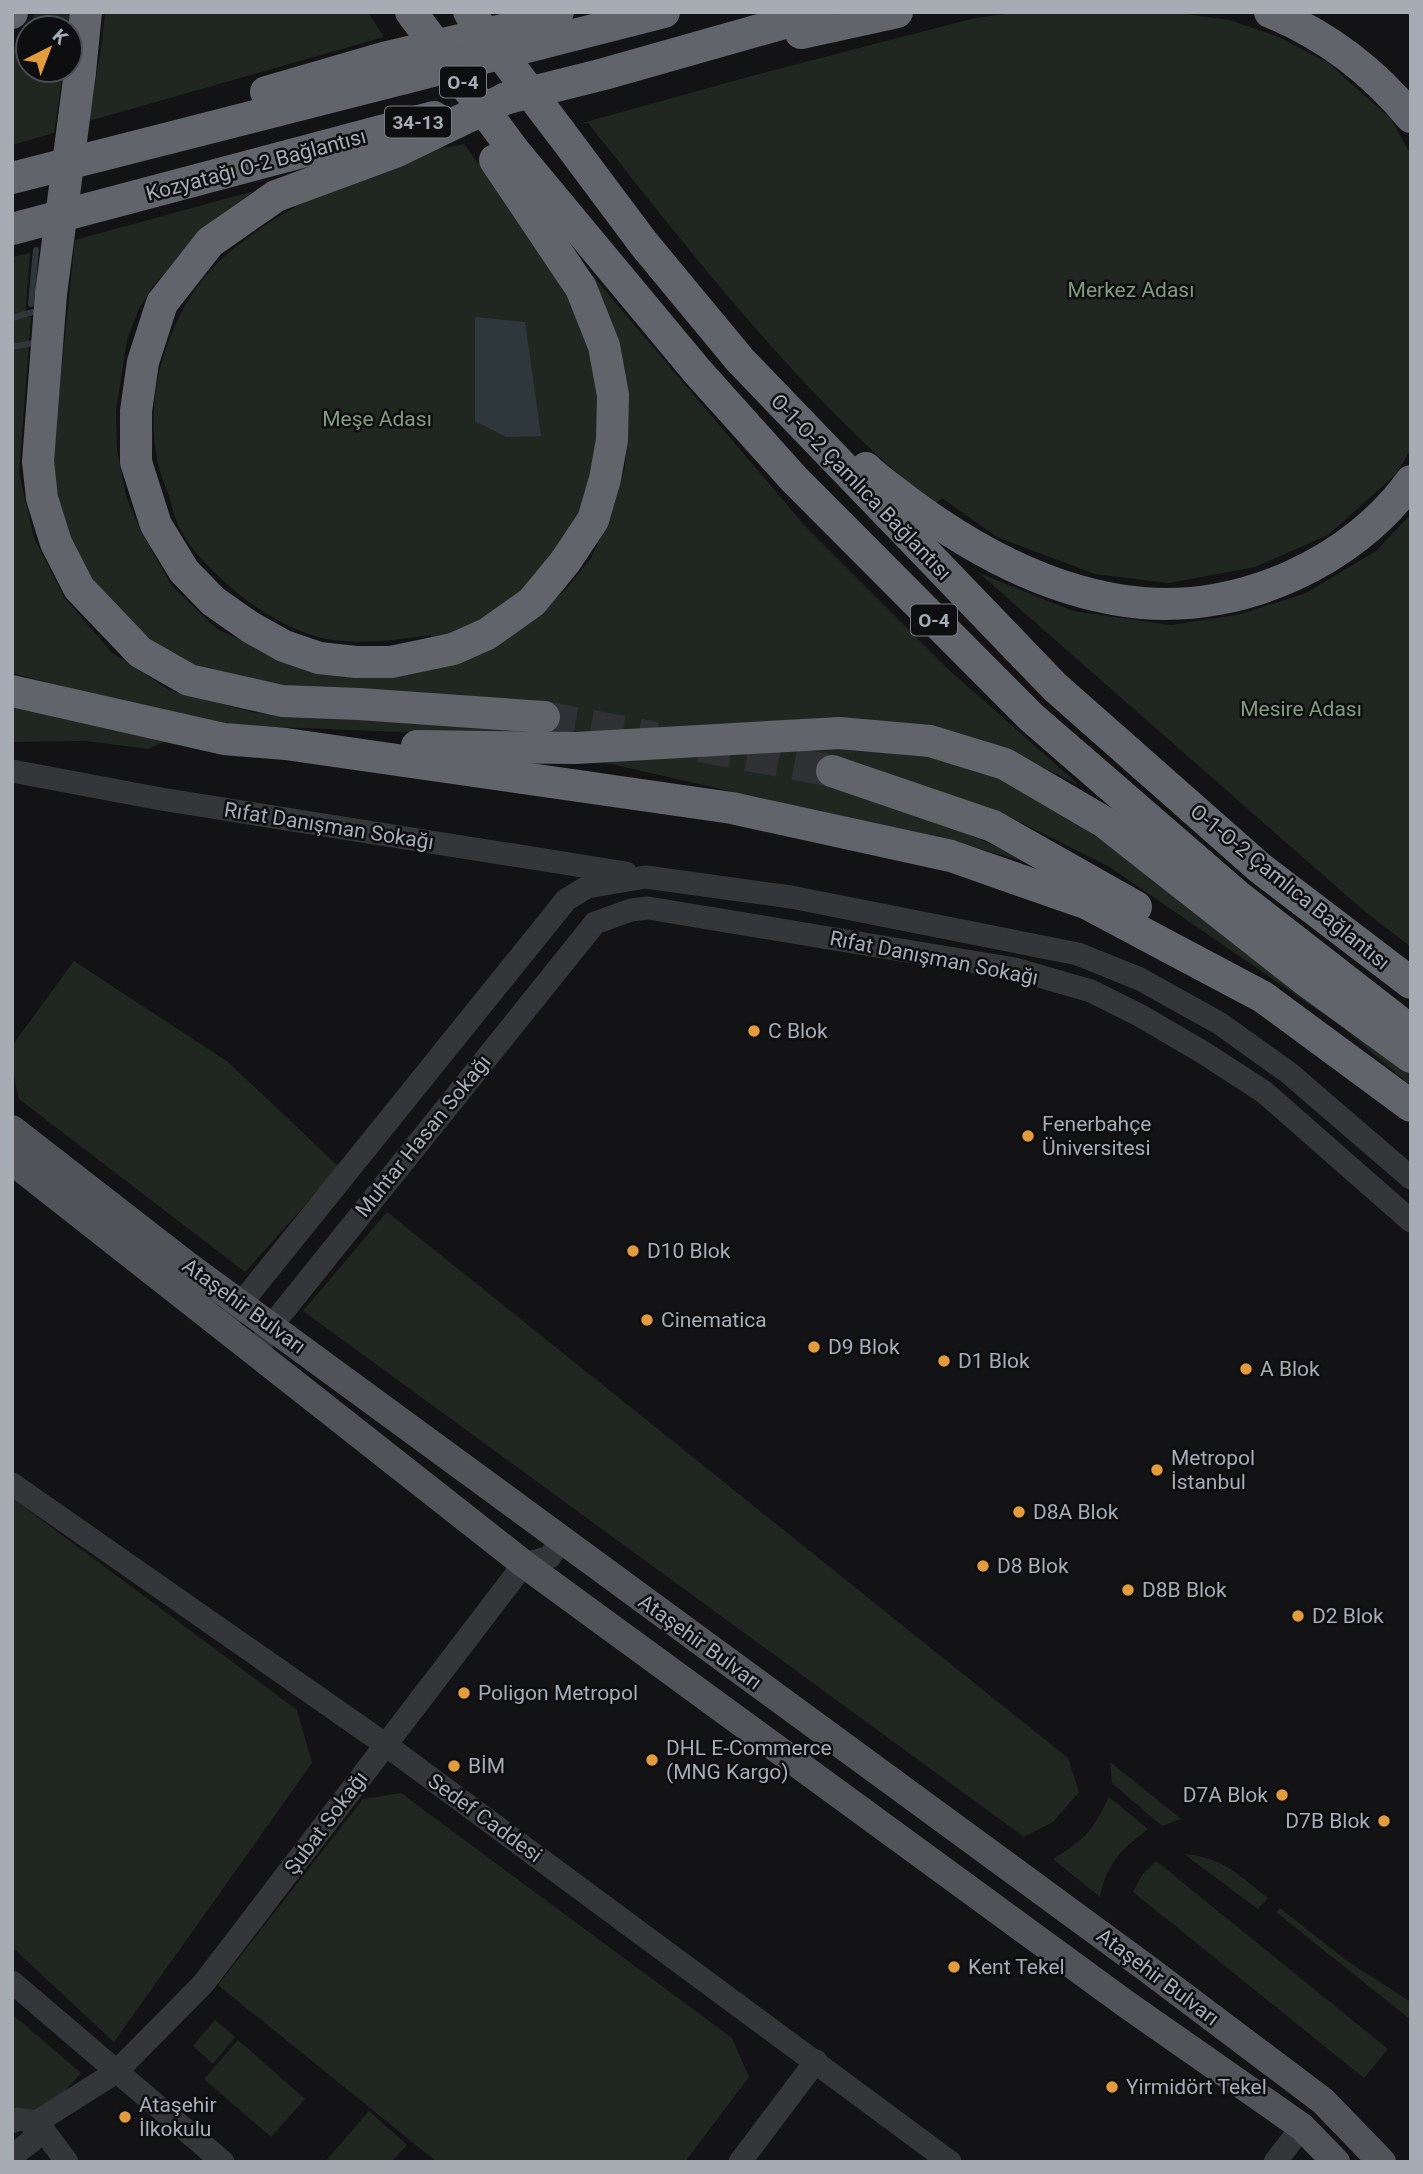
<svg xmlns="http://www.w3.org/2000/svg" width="1423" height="2174" font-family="Roboto,sans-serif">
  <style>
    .green { fill: #202720 }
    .water { fill: #2e373c }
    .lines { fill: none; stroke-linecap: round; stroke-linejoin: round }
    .stream { stroke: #2e373c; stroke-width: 6 }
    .highway-tunnel { stroke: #303135; stroke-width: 32; stroke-dasharray: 32 16; stroke-linecap: butt }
    .minor { stroke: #353639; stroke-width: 23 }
    .major { stroke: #515358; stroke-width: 28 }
    .highway { stroke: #61646a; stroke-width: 32 }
    .highway-bridge { stroke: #61646a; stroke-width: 32 }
    .poi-dot { fill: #e29c3e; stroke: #0e0e10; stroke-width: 2.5 }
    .labels { text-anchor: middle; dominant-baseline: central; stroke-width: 5; stroke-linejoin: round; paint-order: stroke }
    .shield { fill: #0e0e10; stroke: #787c83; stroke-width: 2 }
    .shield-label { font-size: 19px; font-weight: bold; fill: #a6abb4 }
    .street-label { font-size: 21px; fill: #a6abb4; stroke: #0e0e10 }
    .park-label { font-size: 21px; fill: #7f9d7e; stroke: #0e0e10 }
    .poi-label { font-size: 21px; fill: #a6abb4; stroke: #0e0e10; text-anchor: start }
  </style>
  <rect width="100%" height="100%" fill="#131315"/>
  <g class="green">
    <path d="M35,12H71L69,28H28V70H63L54,133L12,145V50L24,36Z"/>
    <path d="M105,12H368L384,37L89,121L102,42Z"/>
    <path d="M1017,12H1171L1229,20L1279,37L1328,63L1391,119L1411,155V449L1396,474L1328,535L1255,567L1169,583L1095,574L997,537L942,498L934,505C801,395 695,258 588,123H582L755,75L971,19Z"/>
    <path d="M464,144L544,253L578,314L598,383L600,425L586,502L547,568L497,613L432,645L431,635C396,640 361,645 326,639C296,633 264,614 241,596C221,579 192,553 180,529C175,520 173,509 170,499C166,487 161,476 158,464C145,403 162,337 197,287C236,230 343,179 406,156C424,150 445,148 464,144Z"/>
    <path d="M254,191L214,220L153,286L138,311L127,340L116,411L117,450L126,496L141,532L172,586L217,629L293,664L345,678L348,673L530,621L567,588L591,558L610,518L625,468L628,427L626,388L586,268L805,526L948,669L1079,785L1002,747L931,729L830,717L544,738L233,725L91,694L12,673V257L30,253L25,317H31L19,473L34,538L64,597L111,652L169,690L256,713L469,726L244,682L204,672L164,649L134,627L93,583L68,535L56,486L53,450L75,240Z"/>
    <path d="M1411,514V947L1363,910L979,573L1073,611L1171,625L1241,614L1306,593L1376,551Z"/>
    <path d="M12,703L171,739L148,749L86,741L12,742Z"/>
    <path d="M876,745L966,763L1017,785L1084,828L1214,921L1411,1070V1086L1341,1026L1108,866L996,810L847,761L921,814L1041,866L967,845L593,760Z"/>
    <path d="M74,961L228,1062L339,1167L245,1272L19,1099L12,1068V1046Z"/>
    <path d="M387,1212L1068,1758L1079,1792L1053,1822L1024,1837L303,1311Z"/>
    <path d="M12,1498L297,1710L312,1763L114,2042L12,1947Z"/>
    <path d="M1110,1762L1181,1819L1162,1826L1112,1783Z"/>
    <path d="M401,1793L732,2038L749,2077L685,2162H437L218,1985L363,1799Z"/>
    <path d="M1109,1797L1148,1829C1121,1850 1107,1862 1100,1897L1053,1859C1085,1840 1093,1830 1109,1797Z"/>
    <path d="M1184,1854C1223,1857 1238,1875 1268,1898L1258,1909Z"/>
    <path d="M1156,1861L1388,2049L1364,2078L1133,1892L1142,1875Z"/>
    <path d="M1280,1908L1347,1961L1411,2002V2020L1276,1912Z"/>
    <path d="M12,2014L81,2073L53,2104L12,2128Z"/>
    <path d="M215,2020L235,2037L213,2064L193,2046Z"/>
    <path d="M238,2040L305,2099L271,2137L204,2079Z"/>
    <path d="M369,2111L407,2145L391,2162H325Z"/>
  </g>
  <path class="water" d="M475,317L525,322L541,436L506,437L475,421Z"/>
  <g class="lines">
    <g class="stream">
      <path d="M31,304L36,250"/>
      <path d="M12,318L33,312"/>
      <path d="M12,347L33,343"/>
    </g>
    <g class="highway-tunnel">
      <path d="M544,717L656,738"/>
      <path d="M700,746L832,771"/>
    </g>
    <g class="minor">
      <path d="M12,771L161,799L626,873"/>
      <path d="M595,923L631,910L648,908L1015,969L1091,991L1141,1016L1204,1053L1264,1092L1411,1221"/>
      <path d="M230,1317L566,900L587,887L646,877L791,897L1078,954L1140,979L1219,1023L1289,1073L1411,1178"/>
      <path d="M255,1352L281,1314L595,923"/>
      <path d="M12,1484L386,1745L950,2162"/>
      <path d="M12,1982L223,2162"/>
      <path d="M12,2122L17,2119L37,2122L116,2072L203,1984L524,1564L550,1557L560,1540"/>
      <path d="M37,2122L67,2162"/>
      <path d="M12,2156L33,2140L37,2122"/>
      <path d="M740,2162L816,2061"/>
      <path d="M1275,2162L1302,2127"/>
    </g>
    <g class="major">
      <path d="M12,1129L187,1265L1145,1967L1323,2101L1382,2162"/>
      <path d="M12,1161L524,1564L1126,2004L1302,2127L1336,2162"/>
    </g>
    <g class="highway">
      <path d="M1270,12C1326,35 1372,70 1411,117"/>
      <path d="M12,13V12"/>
      <path d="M801,33L897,12"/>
      <path d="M80,72L86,12"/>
      <path d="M266,92L383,58L515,27L558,12"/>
      <path d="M504,99L604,74L823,12"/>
      <path d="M561,133L644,244L740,360L1055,687L1260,868L1411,983"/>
      <path d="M515,152L697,371L794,479L1031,717L1240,898L1411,1031"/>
      <path d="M495,160L581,288L604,346L613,395L612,440L605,479L593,520L565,562L532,602L487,634L453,649L391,662H356L319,658L284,646L250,627L213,601L184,571L156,525L136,462V411L143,362L162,303L210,242L276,196L395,152L509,97"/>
      <path d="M12,178L664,12"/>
      <path d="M12,229L434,117"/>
      <path d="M51,294L38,461L42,498L56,543L79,588L140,652L189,680L282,701L359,704L544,717"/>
      <path d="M866,468C878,480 893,490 907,501C975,552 1056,595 1142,603C1242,612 1353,562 1411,481"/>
      <path d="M12,691L224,739L286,744L732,808L951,856L1088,904L1263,997L1411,1106"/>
      <path d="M417,746L576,748L839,733L930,741L1005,764L1104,822L1304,979L1411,1057"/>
      <path d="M832,771L993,826L1136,907"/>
    </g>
    <g class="highway-bridge">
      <path d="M411,12L515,152"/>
      <path d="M469,12L561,133"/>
      <path d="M51,294L80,72"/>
    </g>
  </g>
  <g class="poi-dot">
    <circle cx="754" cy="1031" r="7"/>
    <circle cx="1028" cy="1136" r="7"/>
    <circle cx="633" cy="1251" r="7"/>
    <circle cx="647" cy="1320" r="7"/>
    <circle cx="814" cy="1347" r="7"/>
    <circle cx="944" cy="1361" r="7"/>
    <circle cx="1246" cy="1369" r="7"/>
    <circle cx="1157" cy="1470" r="7"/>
    <circle cx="1019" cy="1512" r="7"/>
    <circle cx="983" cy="1566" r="7"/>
    <circle cx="1128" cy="1590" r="7"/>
    <circle cx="1298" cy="1616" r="7"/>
    <circle cx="464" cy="1693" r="7"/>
    <circle cx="652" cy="1760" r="7"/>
    <circle cx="454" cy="1766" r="7"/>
    <circle cx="1282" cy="1795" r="7"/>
    <circle cx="1384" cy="1821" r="7"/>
    <circle cx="954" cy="1967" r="7"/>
    <circle cx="1112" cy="2087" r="7"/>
    <circle cx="125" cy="2117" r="7"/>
  </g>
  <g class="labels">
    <g class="shield">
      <rect x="440" y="66.5" width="46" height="31" rx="5"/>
      <rect x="385" y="106.5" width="66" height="31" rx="5"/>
      <rect x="911" y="604.5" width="46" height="31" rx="5"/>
    </g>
    <g class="shield-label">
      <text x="463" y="82">O-4</text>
      <text x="418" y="122">34-13</text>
      <text x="934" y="620">O-4</text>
    </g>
    <g class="street-label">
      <text transform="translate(256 165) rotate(-15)">Kozyatağı O-2 Bağlantısı</text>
      <text transform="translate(861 487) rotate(46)">O-1-O-2 Çamlıca Bağlantısı</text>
      <text transform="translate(329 826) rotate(9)">Rıfat Danışman Sokağı</text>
      <text transform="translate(1290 887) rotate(39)">O-1-O-2 Çamlıca Bağlantısı</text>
      <text transform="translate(934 958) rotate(11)">Rıfat Danışman Sokağı</text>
      <text transform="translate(423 1136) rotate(-51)">Muhtar Hasan Sokağı</text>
      <text transform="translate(244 1306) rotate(36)">Ataşehir Bulvarı</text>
      <text transform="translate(700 1642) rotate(36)">Ataşehir Bulvarı</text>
      <text transform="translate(485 1818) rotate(36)">Sedef Caddesi</text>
      <text transform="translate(326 1823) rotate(-53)">Şubat Sokağı</text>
      <text transform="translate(1158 1977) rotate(37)">Ataşehir Bulvarı</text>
    </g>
    <g class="park-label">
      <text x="1131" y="290">Merkez Adası</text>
      <text x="377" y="419">Meşe Adası</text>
      <text x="1301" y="709">Mesire Adası</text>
    </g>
    <g class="poi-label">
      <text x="768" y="1031">C Blok</text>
      <text x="1042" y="1124">Fenerbahçe<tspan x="1042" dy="24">Üniversitesi</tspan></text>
      <text x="647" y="1251">D10 Blok</text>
      <text x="661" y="1320">Cinematica</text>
      <text x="828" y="1347">D9 Blok</text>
      <text x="958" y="1361">D1 Blok</text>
      <text x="1260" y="1369">A Blok</text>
      <text x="1171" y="1458">Metropol<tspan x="1171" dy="24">İstanbul</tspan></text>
      <text x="1033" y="1512">D8A Blok</text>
      <text x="997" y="1566">D8 Blok</text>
      <text x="1142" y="1590">D8B Blok</text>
      <text x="1312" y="1616">D2 Blok</text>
      <text x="478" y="1693">Poligon Metropol</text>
      <text x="666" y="1748">DHL E-Commerce<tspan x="666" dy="24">(MNG Kargo)</tspan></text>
      <text x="468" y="1766">BİM</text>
      <text x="1268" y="1795" text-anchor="end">D7A Blok</text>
      <text x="1370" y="1821" text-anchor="end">D7B Blok</text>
      <text x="968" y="1967">Kent Tekel</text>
      <text x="1126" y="2087">Yirmidört Tekel</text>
      <text x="139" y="2105">Ataşehir<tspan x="139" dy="24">İlkokulu</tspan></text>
    </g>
  </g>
  <rect width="1423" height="2174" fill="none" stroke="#a6abb4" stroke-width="28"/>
  <g transform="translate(49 49) rotate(42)"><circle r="33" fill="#0e0e10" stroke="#4b4d52" stroke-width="2"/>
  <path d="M0-5L12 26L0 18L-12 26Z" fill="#e29c3e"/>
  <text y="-10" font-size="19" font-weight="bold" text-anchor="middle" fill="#a6abb4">K</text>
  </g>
</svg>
